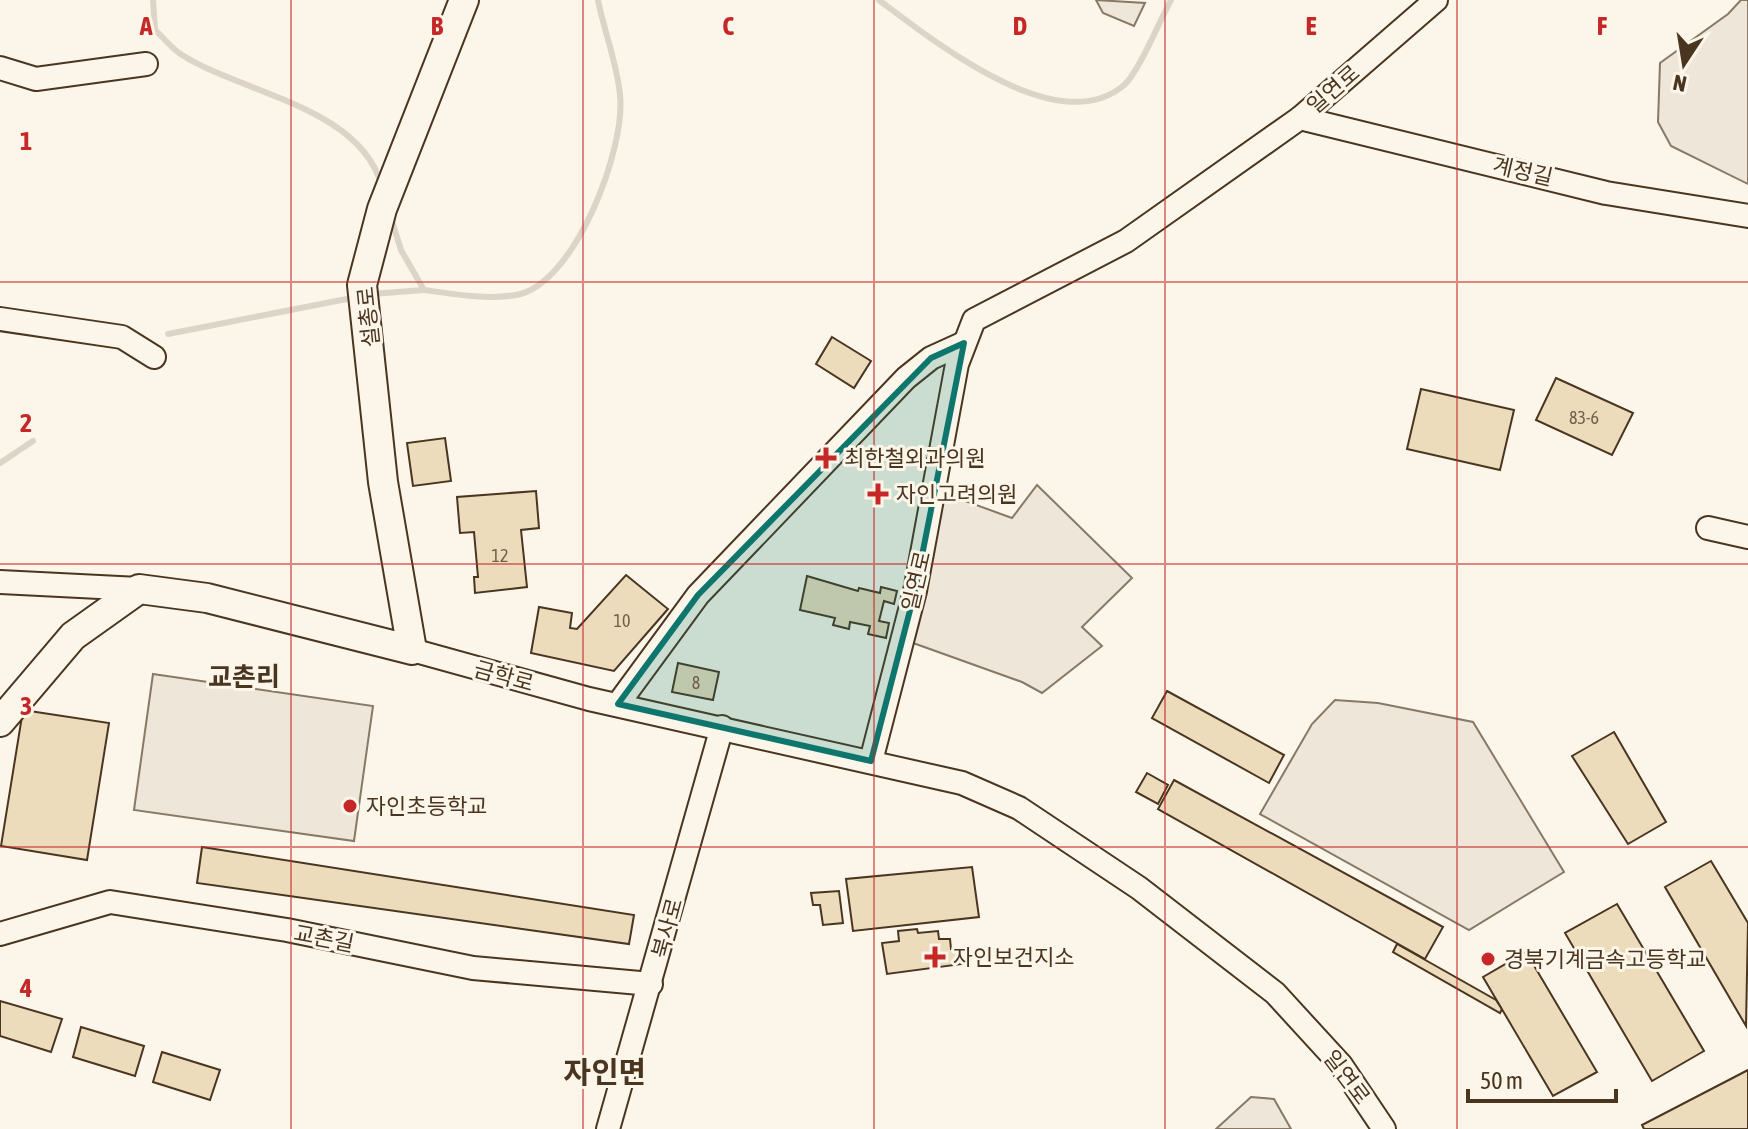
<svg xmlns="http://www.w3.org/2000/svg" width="1748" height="1129" font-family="'Asap Condensed','Noto Sans KR',sans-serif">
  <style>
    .green { fill: #ede6d9; stroke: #887966; stroke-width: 2 }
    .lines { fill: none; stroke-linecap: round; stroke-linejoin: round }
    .stream { stroke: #dcd4c6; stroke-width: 6 }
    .building { fill: #ecdcbc; stroke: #4a3520; stroke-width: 2 }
    .minor-casing { stroke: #4a3520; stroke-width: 26 }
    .major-casing { stroke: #4a3520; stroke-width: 32 }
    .minor { stroke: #fbf6e9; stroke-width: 22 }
    .major { stroke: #fbf6e9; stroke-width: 28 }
    .marked { fill: #0f766e; fill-opacity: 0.2; stroke: #0f766e; stroke-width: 6; stroke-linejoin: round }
    .grid { fill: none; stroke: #c62828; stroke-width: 2; stroke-opacity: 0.55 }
    .poi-dot { fill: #c62828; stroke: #fbf6e9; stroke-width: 3 }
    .labels { text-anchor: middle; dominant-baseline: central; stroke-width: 6; stroke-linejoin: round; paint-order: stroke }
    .number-label { font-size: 18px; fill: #725f47 }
    .street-label { font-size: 22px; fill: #4a3520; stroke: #fbf6e9 }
    .poi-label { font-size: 22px; fill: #4a3520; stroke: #fbf6e9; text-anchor: start }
    .quarter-label { font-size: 26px; font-weight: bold; fill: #4a3520; stroke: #fbf6e9 }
    .district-label { font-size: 30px; font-weight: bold; fill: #4a3520; stroke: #fbf6e9 }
    .grid-label { font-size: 26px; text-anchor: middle; font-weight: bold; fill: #c62828; stroke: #fbf6e9; stroke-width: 6; stroke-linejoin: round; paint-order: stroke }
  </style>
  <rect width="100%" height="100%" fill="#fbf6e9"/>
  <g class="green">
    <path d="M1096,0L1145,3L1134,26L1103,13Z"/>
    <path d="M1741,0H1748V184L1671,146L1658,122L1660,63L1728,14Z"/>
    <path d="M1037,485L1132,578L1082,627L1102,646L1042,693L1022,682L902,639L935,490L1012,518Z"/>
    <path d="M153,674L373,706L354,841L134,810Z"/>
    <path d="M1335,700L1378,703L1473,722L1564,872L1469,930L1260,814L1312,724Z"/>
    <path d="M1251,1097L1274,1099L1291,1129H1216Z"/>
  </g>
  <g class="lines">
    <g class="stream">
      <path d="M153,0L155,30C164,38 172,49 182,55C242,93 359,107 381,184"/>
      <path d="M879,0C935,42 1057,140 1123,86C1138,74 1160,20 1171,0"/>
      <path d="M391,218L401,250L424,290C453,294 487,300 516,295C575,285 626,148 620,95C617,63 604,31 598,0"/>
      <path d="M372,294L424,290"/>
      <path d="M168,334L357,297"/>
      <path d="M0,463L33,441"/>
    </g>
  </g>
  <g class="building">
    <path d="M832,337L871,361L854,388L816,364Z"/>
    <path d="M1556,378L1633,413L1612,455L1536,420Z"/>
    <path d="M1421,389L1514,410L1500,470L1407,449Z"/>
    <path d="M445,438L451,481L413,486L407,443Z"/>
    <path d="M536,491L539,528L521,530L527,587L475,593L474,577H478L474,532L460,533L457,497Z"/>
    <path d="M626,575L668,609L614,671L531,653L539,607L572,613L570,628L577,629Z"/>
    <path d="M807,576L858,591L859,588L880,593L881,587L897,591L894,604L884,601L879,621L889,623L886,638L868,634L870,626L850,622L849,629L833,625L835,618L800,610Z"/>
    <path d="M678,663L719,672L713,700L672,692Z"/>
    <path d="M1167,691L1284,755L1269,783L1152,718Z"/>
    <path d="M23,710L109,723L87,860L1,846Z"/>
    <path d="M1614,732L1666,822L1628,844L1572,756Z"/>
    <path d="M1147,773L1168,785L1158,804L1136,792Z"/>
    <path d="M1174,780L1443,927L1425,959L1158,809Z"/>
    <path d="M202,847L634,915L629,944L197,883Z"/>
    <path d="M1711,861L1748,923L1746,1026L1665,887Z"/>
    <path d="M972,867L979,917L853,931L846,879Z"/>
    <path d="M839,891L843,923L823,925L820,905H813L811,893Z"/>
    <path d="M1617,904L1704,1051L1652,1081L1565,933Z"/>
    <path d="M917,929L918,933L938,931L939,939H950L951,949L960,948L962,964L887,974L882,943L899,941L898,931Z"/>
    <path d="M1397,944L1496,1000L1502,1009L1500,1013L1393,952Z"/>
    <path d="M1526,952L1597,1072L1553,1096L1483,977Z"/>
    <path d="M0,1001L62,1019L51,1052L0,1036Z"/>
    <path d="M81,1027L144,1046L135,1076L73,1057Z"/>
    <path d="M162,1052L220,1070L210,1100L153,1082Z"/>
    <path d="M1748,1070V1129H1644L1642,1125Z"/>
  </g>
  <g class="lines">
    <g class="minor-casing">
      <g id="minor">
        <path d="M0,68L36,79L146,64"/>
        <path d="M1300,118L1606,193L1748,216"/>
        <path d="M0,319L122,337L154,357"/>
        <path d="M1708,528L1748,537"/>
        <path d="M0,582L139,589"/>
        <path d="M412,650L589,699L962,783L1019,808L1139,888L1275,993L1341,1065L1384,1129"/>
        <path d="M618,704L698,595L906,378L931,358L964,343"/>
        <path d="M871,761L915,591L957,364L974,320L1126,241L1300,118L1436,0"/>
        <path d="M0,934L110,902L287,930L473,968L651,984"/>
        <path d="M608,1129L722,727"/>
      </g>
    </g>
    <g class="major-casing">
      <path id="major" d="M0,722L73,636L139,589L207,598L412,650L383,482L362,285L382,209L464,0"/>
    </g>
    <use href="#minor" class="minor"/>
    <use href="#major" class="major"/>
  </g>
  <path class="marked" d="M964,343L915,591L871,761L618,704L698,595L931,358Z"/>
  <path class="grid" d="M291,0V1129M583,0V1129M874,0V1129M1165,0V1129M1457,0V1129M0,282H1748M0,564H1748M0,847H1748"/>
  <g class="poi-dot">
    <path d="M822 446h8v8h8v8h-8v8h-8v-8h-8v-8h8z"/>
    <path d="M874 482h8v8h8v8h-8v8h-8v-8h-8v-8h8z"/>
    <circle cx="350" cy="806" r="8"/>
    <path d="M931 945h8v8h8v8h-8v8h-8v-8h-8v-8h8z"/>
    <circle cx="1488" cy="959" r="8"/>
  </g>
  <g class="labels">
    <g class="number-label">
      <text x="1584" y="417">83-6</text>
      <text x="500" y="555">12</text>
      <text x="622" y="620">10</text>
      <text x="696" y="682">8</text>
    </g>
    <g class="street-label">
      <text transform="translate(1333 89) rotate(-41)">일연로</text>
      <text transform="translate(1523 171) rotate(13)">계정길</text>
      <text transform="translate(368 317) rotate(-96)">설총로</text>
      <text transform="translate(916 581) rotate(-77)">일연로</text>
      <text transform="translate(504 676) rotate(15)">금학로</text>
      <text transform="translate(667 928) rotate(-75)">북사로</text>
      <text transform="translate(324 938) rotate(11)">교촌길</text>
      <text transform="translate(1347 1077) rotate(53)">일연로</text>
    </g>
    <g class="poi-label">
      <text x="844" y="458">최한철외과의원</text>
      <text x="896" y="494">자인고려의원</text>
      <text x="366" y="806">자인초등학교</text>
      <text x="953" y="957">자인보건지소</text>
      <text x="1504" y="959">경북기계금속고등학교</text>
    </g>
    <g class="quarter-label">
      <text x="244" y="677">교촌리</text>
    </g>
    <g class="district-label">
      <text x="605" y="1072">자인면</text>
    </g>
  </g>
  <g class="grid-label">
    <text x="146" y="35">A</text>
    <text x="437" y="35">B</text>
    <text x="728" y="35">C</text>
    <text x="1020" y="35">D</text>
    <text x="1311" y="35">E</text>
    <text x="1602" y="35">F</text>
    <text x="26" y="150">1</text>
    <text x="26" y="432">2</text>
    <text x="26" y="715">3</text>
    <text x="26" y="997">4</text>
  </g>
  <g transform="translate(1684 64) rotate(192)" stroke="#fbf6e9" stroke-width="6" paint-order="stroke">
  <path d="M0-6L14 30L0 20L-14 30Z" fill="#4a3520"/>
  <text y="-12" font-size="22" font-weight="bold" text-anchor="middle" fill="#4a3520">N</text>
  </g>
  <path d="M1468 1089v12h148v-12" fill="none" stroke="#4a3520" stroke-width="4"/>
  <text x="1480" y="1089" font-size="24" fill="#4a3520" stroke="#fbf6e9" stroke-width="6" paint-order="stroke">50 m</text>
</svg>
